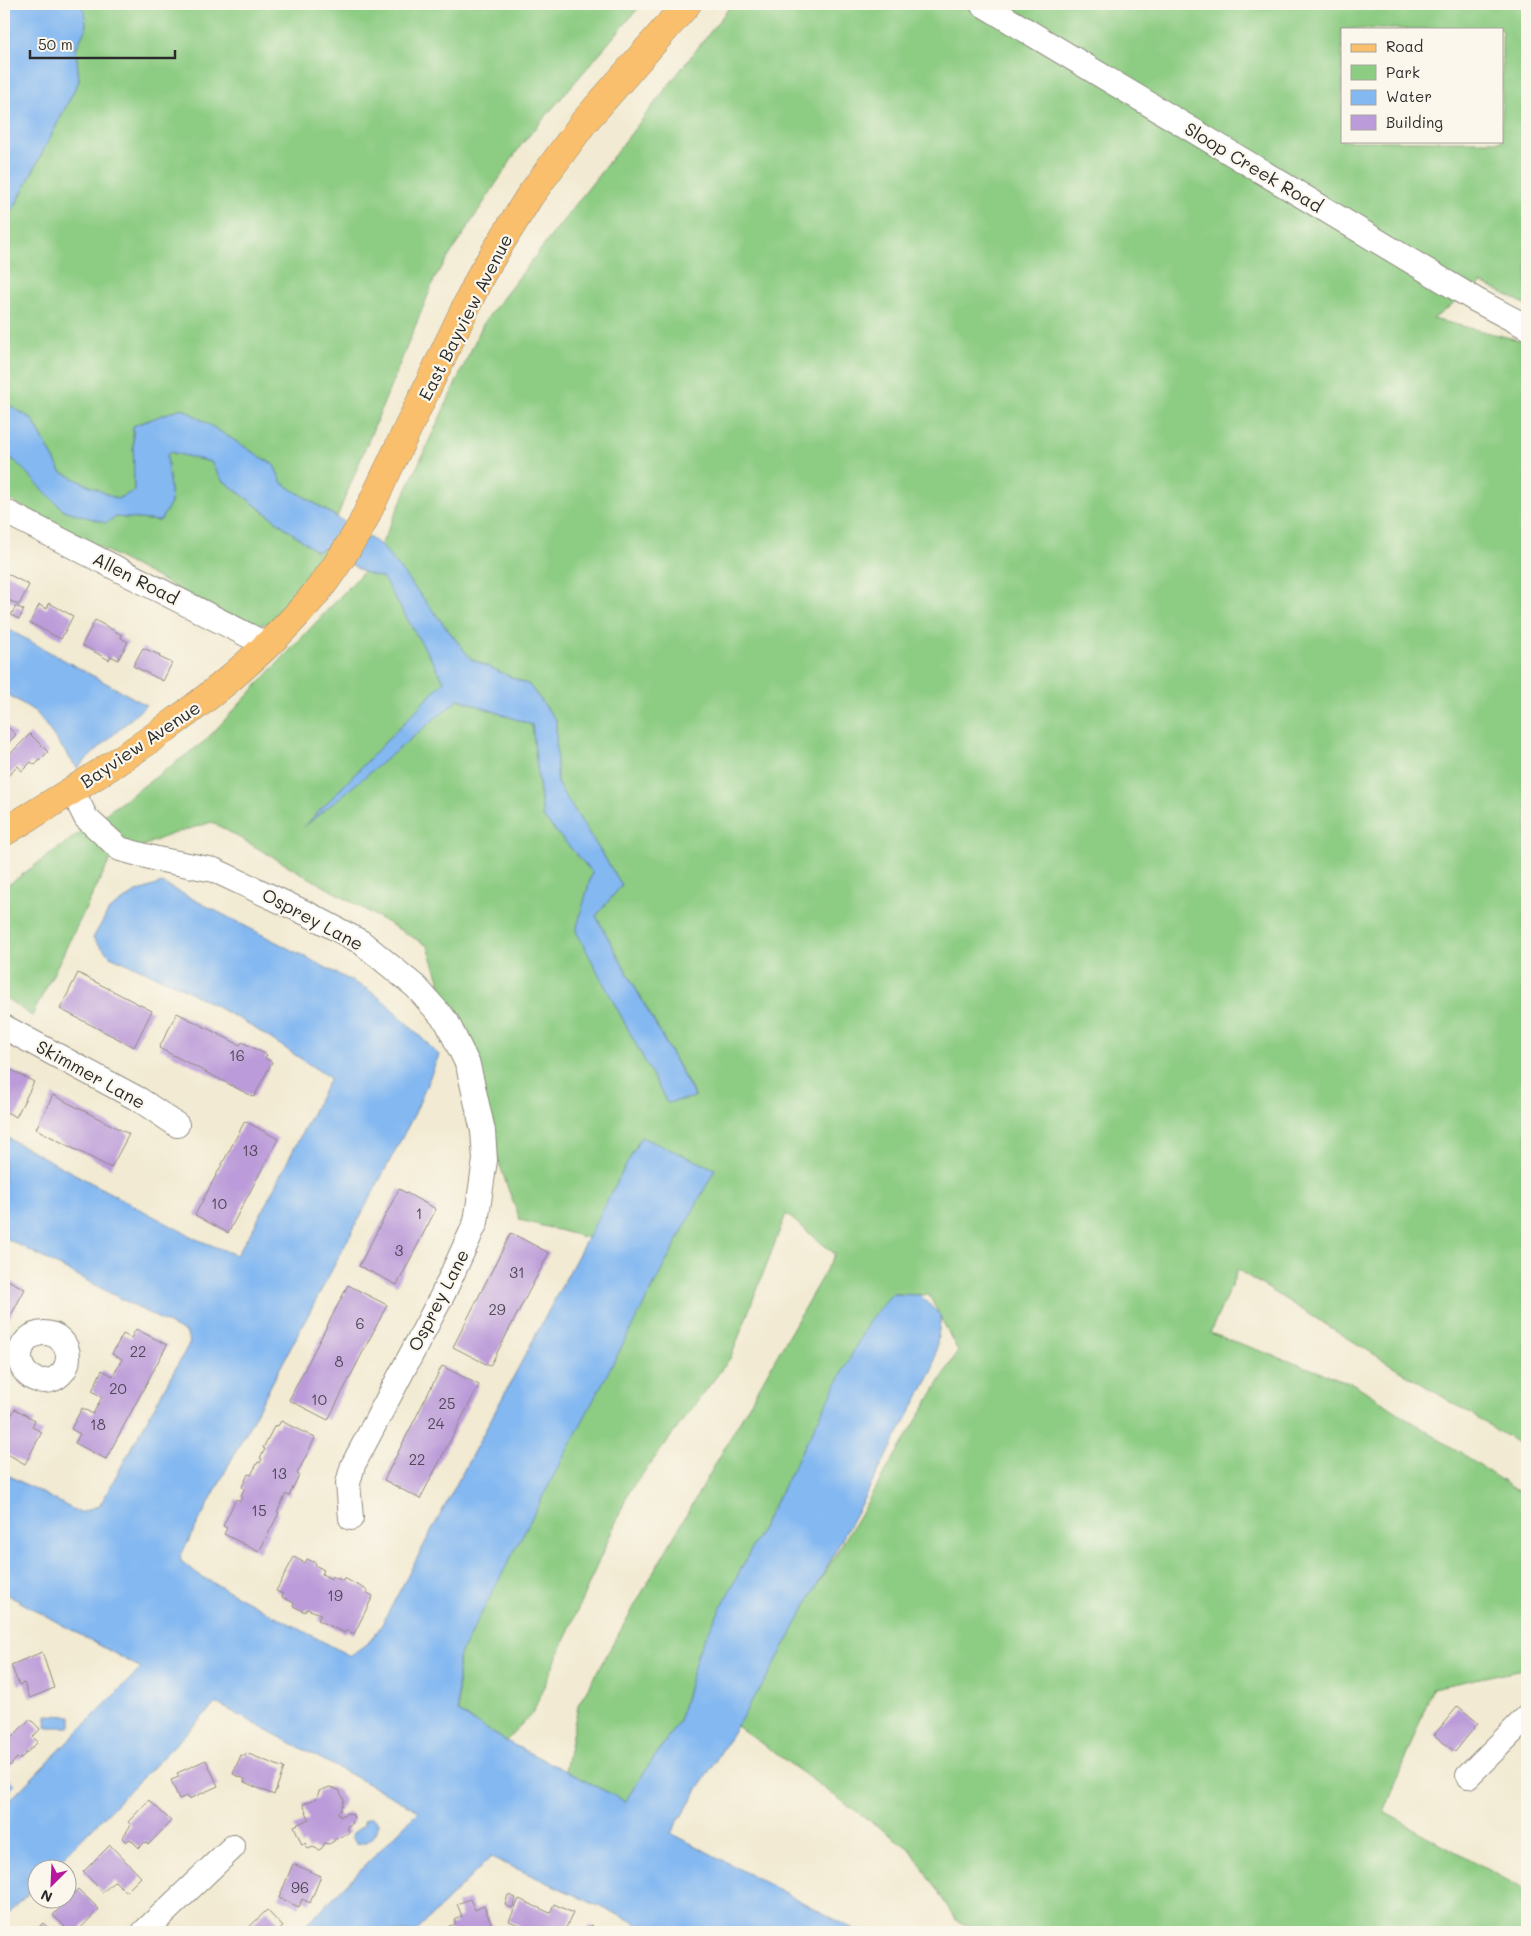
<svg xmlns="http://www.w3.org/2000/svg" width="1531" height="1936" font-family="Mali,sans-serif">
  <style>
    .green { fill: #8dcc83; stroke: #5c7c57; fill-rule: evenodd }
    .water { fill: #83b8f1; stroke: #57728e }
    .building { fill: #bb9bd9 }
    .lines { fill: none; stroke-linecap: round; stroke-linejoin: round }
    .minor-casing { stroke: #8e8a7e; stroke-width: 26 }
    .major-casing { stroke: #8e8a7e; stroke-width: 29 }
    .minor { stroke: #fff; stroke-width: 24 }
    .major { stroke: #f9bf6d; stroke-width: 28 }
    .labels { text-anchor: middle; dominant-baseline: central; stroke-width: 4.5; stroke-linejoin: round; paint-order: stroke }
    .number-label { font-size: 15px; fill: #4f4756 }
    .street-label { font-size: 18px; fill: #2b2b2b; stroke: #fbf7ec }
  </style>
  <rect width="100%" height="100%" fill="#fbf7ec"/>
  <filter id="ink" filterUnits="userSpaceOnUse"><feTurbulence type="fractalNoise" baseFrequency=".02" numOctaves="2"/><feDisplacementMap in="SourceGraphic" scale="10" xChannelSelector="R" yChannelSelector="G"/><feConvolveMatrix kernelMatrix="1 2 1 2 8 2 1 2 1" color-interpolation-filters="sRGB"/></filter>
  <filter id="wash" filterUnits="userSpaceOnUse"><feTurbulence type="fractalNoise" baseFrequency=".0096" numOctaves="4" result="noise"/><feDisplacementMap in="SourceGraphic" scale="20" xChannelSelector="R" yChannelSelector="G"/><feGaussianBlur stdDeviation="1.12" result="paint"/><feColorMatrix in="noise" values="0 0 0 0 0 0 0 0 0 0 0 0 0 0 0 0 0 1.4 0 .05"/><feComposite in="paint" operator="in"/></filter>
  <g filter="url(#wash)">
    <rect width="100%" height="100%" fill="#f2ead2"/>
    <g class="green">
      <path d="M79,4H642L521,145L435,278L337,517L282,483L274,465L182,408L133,426L134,491L117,499L61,472L32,419L4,402V216L13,210L79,81L76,48L86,28L85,12Z"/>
      <path d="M732,4H1527V305L1482,283L1433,319L1527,342V1449L1238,1270L1210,1333L1356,1385L1527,1497V1668L1433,1688L1384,1812L1527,1891V1932H980L956,1920L911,1850L734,1724L958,1351L929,1295L892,1294L698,1652L679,1721L625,1801L565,1771L578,1705L835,1254L786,1214L731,1357L629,1492L533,1712L506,1741L458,1712V1658L641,1137L588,1238L520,1220L507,1186L428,946L212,822L169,835L110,860L32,1016L4,997V888L205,741L363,572L383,577L444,681L308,823L459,699L532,725L543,817L592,872L577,931L695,1096L596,916L622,885L557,783L556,720L529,685L471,659L381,545L484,322ZM1342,29H1502V141H1342Z"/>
      <path d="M170,452L211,462L221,479L316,551L326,548L271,622L251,627L4,497V453L15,461L115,517L160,521L171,503L167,454Z"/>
    </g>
    <g class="water">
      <path d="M4,4H79L85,11L86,28L76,48L79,81L13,210L4,216Z"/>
      <path d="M4,402L32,419L61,472L117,499L134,491L133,426L182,408L274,465L282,483L381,545L471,659L529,685L556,720L557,783L622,885L596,916L695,1097L667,1103L576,931L592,872L543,817L532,725L459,699L304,827L444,681L383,578L363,572L326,548L316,551L221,479L211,462L170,452L167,455L171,503L160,521L116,517L106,523L63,510L15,461L4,453Z"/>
      <path d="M4,627L146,705L77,768L36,712L4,692Z"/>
      <path d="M162,883L367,989L385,1002L439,1055L415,1113L180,1557L182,1562L202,1577L350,1656L370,1641L381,1626L641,1137L715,1169L458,1658V1712L506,1741L625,1801L679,1721L698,1652L870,1319L892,1294L920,1295L941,1316L933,1370L772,1669L671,1833L859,1932H646L634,1922L491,1857L415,1932H299L419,1811L216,1703L53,1868H38L37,1884L4,1919V1806L141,1668L4,1593V1473L80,1513L100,1505L190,1342L186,1333L4,1237V1136L196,1239L236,1255L253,1229L330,1078L250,1025L181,987L110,956L93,938L109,910L136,892Z"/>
      <path d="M47,1715L71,1716V1727H46Z"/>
      <path d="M4,1774L15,1785L7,1793L4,1790Z"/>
      <path d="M369,1818H373L378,1823C378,1834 369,1845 357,1843L352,1837L353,1833L363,1826L365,1820Z"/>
    </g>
    <g id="blocks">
      <g class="building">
        <path d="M4,572L29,585L19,605L4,598Z"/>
        <path d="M49,603L73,616L61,639L30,623L39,605L47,609Z"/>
        <path d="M16,606L24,610L19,619L11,615Z"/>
        <path d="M95,620L122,635L121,638L128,642L118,660L111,656L109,660L82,645Z"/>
        <path d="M143,648L160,655L159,657L172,663L163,681L133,666Z"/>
        <path d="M4,723L16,735L4,747Z"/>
        <path d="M30,734L48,752L35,765L31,762L22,771L18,766L4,780V760Z"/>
        <path d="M78,973L152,1011L134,1047L60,1009Z"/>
        <path d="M177,1013L240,1045L242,1042L267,1055L265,1058L272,1062L254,1097L159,1048Z"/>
        <path d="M4,1066L34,1082L16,1117L4,1111Z"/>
        <path d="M53,1095L129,1134L111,1168L36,1129Z"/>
        <path d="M245,1121L278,1139L228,1233L195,1215Z"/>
        <path d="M399,1189L436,1209L397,1285L359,1266Z"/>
        <path d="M511,1233L549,1253L490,1366L453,1347Z"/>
        <path d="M4,1278L25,1289L9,1319L4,1316Z"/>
        <path d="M348,1285L387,1305L328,1420L289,1400Z"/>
        <path d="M136,1329L167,1345L106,1459L75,1443L80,1434L71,1429L82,1408L93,1414L102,1397L92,1391L102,1370L113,1376L122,1359L112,1354L123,1334L131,1338Z"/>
        <path d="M442,1366L479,1385L420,1499L384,1480Z"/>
        <path d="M15,1409L35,1420L32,1427L42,1432L25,1464L4,1452V1414L10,1418Z"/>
        <path d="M281,1421L315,1438L297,1474L299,1475L289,1496L286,1494L277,1512L279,1513L259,1552L224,1534L227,1528L223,1526L236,1499L240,1501L242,1497L241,1496L244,1489L242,1487L248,1474L251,1475L258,1462L260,1463L262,1459L260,1458L265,1449L263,1448L275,1425L278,1426Z"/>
        <path d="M294,1557L305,1563L307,1559L316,1563L315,1565L324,1570L322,1574L331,1579L332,1576L343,1581L344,1578L367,1590L366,1592L373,1596L354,1634L347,1630L345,1633L318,1620L321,1614L307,1609L305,1612L293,1606L294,1603L282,1597L283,1594L276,1591Z"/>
        <path d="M42,1652L54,1688L30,1698L24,1683L19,1685L11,1665Z"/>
        <path d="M1458,1706L1478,1723L1455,1752L1434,1735Z"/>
        <path d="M30,1719L40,1729L33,1737L38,1742L19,1760L17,1758L10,1766L4,1760V1745Z"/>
        <path d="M246,1753L284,1768L274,1795L244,1782L245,1779L233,1774L241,1755L245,1756Z"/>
        <path d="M206,1760L218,1786L189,1799L187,1796L179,1799L171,1780L179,1777L177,1773Z"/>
        <path d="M330,1787L339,1790L344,1800L340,1811L338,1812L340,1817L347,1813L353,1815L354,1819L352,1824L347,1826L349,1833L335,1839L333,1842L328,1844L325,1843L322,1848L319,1850L313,1847L308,1849L305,1843L302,1845L294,1826L309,1819L303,1804L317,1798L319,1791Z"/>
        <path d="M149,1800L171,1821L148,1845L145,1842L139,1848L130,1839L126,1842L122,1838L131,1825L128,1822Z"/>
        <path d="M110,1845L141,1877L126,1892L115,1881L103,1892L83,1872Z"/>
        <path d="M293,1864L321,1876L310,1903L302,1899L299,1907L279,1898Z"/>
        <path d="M78,1889L99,1909L77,1932H60L65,1927L53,1915Z"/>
        <path d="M508,1895L516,1898L512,1908L505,1905Z"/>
        <path d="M470,1899L475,1910L484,1906L495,1932H452L449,1926L456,1924L454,1920L462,1916L457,1904Z"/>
        <path d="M519,1899L550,1913L554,1904L573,1913L564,1932H529L520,1929L521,1926L509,1921Z"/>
        <path d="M267,1910L283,1927L277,1932H244Z"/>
        <path d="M43,1923L52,1931L50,1932H45L39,1927Z"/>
        <path d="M592,1925L595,1932H584L583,1930Z"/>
        <path d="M38,1927L43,1932H32Z"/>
      </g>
    </g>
  </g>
  <g filter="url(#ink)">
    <use href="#blocks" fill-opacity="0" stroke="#8e8a7e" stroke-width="1"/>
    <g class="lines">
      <g class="minor-casing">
        <g id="minor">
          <path d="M982,4L1476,300L1527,327"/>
          <path d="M4,511L267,645"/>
          <path d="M72,790L86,818L120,849L157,859L214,870L310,915L361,942L416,987L447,1022L468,1065L483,1131L485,1160L476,1222L443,1294L353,1465L348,1483L351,1518"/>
          <path d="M4,1027L140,1100L177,1125"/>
          <circle cx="44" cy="1357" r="24"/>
          <path d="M1468,1776L1527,1717"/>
          <path d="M144,1932L233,1847"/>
        </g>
      </g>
      <g class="major-casing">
        <path id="major" d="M4,832C111,768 220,701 304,607C326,583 344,554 361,526L482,273L529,197L584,122L687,4"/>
      </g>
      <use href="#minor" class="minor"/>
      <use href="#major" class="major"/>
    </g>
  </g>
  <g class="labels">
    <g class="number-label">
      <text x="237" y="1055">16</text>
      <text x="250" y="1150">13</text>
      <text x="219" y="1203">10</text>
      <text x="419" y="1213">1</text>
      <text x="399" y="1250">3</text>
      <text x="517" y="1272">31</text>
      <text x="497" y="1309">29</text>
      <text x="360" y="1323">6</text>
      <text x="138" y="1351">22</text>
      <text x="339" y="1361">8</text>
      <text x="118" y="1388">20</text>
      <text x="319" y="1399">10</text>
      <text x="447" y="1403">25</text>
      <text x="436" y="1423">24</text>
      <text x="98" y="1424">18</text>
      <text x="417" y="1459">22</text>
      <text x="279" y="1473">13</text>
      <text x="259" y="1510">15</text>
      <text x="335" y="1595">19</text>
      <text x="300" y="1887">96</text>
    </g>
    <g class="street-label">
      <text transform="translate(1254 167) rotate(31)">Sloop Creek Road</text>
      <text transform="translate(465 317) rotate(-63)">East Bayview Avenue</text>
      <text transform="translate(136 578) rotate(27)">Allen Road</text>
      <text transform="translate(140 744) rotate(-34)">Bayview Avenue</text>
      <text transform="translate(313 919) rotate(28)">Osprey Lane</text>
      <text transform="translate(91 1074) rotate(29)">Skimmer Lane</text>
      <text transform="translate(438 1300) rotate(-63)">Osprey Lane</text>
    </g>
  </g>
  <rect width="1531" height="1936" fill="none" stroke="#fbf7ec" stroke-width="20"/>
  <rect x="1341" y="28" width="162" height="115" fill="#fbf7ec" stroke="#a8a59f"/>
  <rect x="1351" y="44" width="25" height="8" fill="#f9bf6d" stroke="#a8a59f"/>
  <text x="1386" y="52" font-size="15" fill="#2b2b2b">Road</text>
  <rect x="1351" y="65" width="25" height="15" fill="#8dcc83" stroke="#a8a59f"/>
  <text x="1386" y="78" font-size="15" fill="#2b2b2b">Park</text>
  <rect x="1351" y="90" width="25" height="15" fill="#83b8f1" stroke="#a8a59f"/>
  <text x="1386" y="102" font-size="15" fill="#2b2b2b">Water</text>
  <rect x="1351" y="115" width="25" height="15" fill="#bb9bd9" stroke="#a8a59f"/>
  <text x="1386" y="128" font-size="15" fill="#2b2b2b">Building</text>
  <g transform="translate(52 1884) rotate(204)"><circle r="24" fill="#fbf7ec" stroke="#a8a59f"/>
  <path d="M0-4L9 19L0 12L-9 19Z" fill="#b5179e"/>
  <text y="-8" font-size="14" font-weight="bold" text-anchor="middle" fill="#2b2b2b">N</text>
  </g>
  <path d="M30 50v8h145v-8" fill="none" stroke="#2b2b2b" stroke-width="2.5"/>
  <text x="38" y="50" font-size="15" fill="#2b2b2b" stroke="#fbf7ec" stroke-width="4" paint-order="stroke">50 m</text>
</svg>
